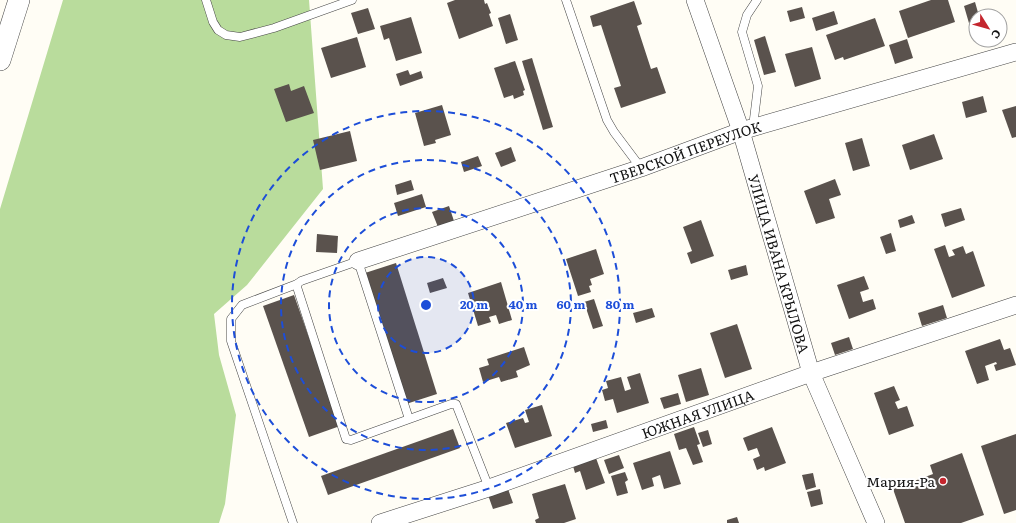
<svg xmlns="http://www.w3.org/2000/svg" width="1016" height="523" font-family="Literata,serif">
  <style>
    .forest { fill: #b9dc9c }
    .building { fill: #5a524d }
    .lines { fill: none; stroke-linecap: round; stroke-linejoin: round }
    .service-casing { stroke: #444; stroke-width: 9 }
    .minor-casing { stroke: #444; stroke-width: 18 }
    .tertiary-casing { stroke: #444; stroke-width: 22 }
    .service { stroke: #fff; stroke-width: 8 }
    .minor { stroke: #fff; stroke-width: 17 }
    .tertiary { stroke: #fff; stroke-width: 21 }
    .ring { fill: none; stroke: #1d4ed8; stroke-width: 2; stroke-dasharray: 7 5 }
    .poi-dot { fill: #c4262e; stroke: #fff; stroke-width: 1.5 }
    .labels { text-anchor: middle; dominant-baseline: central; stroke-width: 4; stroke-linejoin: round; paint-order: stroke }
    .street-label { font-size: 14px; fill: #111; stroke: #fff }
    .poi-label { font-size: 14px; fill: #111; stroke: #fff; text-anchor: end }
    .centre { fill: #1d4ed8; stroke: #fff; stroke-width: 2 }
    .ring-label { font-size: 12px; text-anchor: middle; font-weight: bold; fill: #1d4ed8; stroke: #fff; stroke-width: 4; stroke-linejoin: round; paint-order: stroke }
  </style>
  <rect width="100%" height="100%" fill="#fffdf5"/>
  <path class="forest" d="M63,0H309L323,189L247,285L214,314L219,355L236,415L225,504L219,523H0V209Z"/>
  <g class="building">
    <path d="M455,0H484L485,4L487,3L491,13L489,14L493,26L459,39L447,3Z"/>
    <path d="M931,0H948L955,22L908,38L899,11Z"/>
    <path d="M634,1L642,24L637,26L651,69L657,67L666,93L621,108L614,88L621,86L601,25L593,27L590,16Z"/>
    <path d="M975,2L979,16H976V36L973,37L964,6Z"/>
    <path d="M802,7L805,18L790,22L787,11Z"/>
    <path d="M368,8L375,29L358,34L351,13Z"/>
    <path d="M834,11L838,24L816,31L812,18Z"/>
    <path d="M510,14L518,40L506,44L498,18Z"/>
    <path d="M411,17L422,53L396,61L389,38L384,40L380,26Z"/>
    <path d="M875,18L885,46L844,60L843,57L835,60L826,35Z"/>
    <path d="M765,36L776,72L764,75L754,40Z"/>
    <path d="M357,37L366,67L331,78L321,48Z"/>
    <path d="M907,39L913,58L895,64L889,45Z"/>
    <path d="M812,47L821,79L795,87L785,54Z"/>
    <path d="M532,58L553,127L543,130L522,61Z"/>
    <path d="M515,61L525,90L523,91L524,95L514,99L513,95L504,98L494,68Z"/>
    <path d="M408,70L410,75L421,71L423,78L400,86L396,74Z"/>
    <path d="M289,84L291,91L304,86L314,113L286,122L274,89Z"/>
    <path d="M983,96L987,112L966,118L962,102Z"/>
    <path d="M442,105L451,135L435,140L436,143L424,146L415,113Z"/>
    <path d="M1016,106V137L1012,138L1002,110Z"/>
    <path d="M350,131L357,161L320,170L313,140Z"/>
    <path d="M934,134L943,159L910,170L902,145Z"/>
    <path d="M862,138L870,166L853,171L845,143Z"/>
    <path d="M511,147L516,161L501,167L495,153Z"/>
    <path d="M478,156L482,166L464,172L461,162Z"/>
    <path d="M835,179L841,195L829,199L835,218L816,224L804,191Z"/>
    <path d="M411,180L414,190L397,195L395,185Z"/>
    <path d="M422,194L426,207L398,216L394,203Z"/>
    <path d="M449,206L454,221L438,227L432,212Z"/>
    <path d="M961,208L965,220L945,227L941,214Z"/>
    <path d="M912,215L915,223L900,228L898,220Z"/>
    <path d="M701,220L714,256L691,264L687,253L692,251L683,227Z"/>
    <path d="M891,233L896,251L886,254L880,237Z"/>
    <path d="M317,234L338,236L337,253L316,252Z"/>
    <path d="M945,245L949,257L955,255L952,250L963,246L966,254L973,251L985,286L952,298L934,249Z"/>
    <path d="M596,249L604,274L590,279L592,285L589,286L591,292L578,296L566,259Z"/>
    <path d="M396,263L437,394L406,404L365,273Z"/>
    <path d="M746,265L748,275L731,280L728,270Z"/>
    <path d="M864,276L869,289L860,292L863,302L873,299L876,309L849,319L837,285Z"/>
    <path d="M443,278L447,288L430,293L427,283Z"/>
    <path d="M501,282L512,320L499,324L496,315L489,317L491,322L478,326L468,293Z"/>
    <path d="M294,295L340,426L309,437L263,306Z"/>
    <path d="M594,299L603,326L593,329L584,302Z"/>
    <path d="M943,305L947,318L922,326L918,313Z"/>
    <path d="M652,308L655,317L636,323L633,313Z"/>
    <path d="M737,324L752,369L725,378L710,333Z"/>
    <path d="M849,337L853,349L835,355L831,343Z"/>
    <path d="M1000,339L1004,350L1010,348L1016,365L996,371L994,365L997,364L996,362L985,366L989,380L977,384L965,351Z"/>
    <path d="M524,347L530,365L516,371L518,377L501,382L499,377L483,382L479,368L489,365L487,359Z"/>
    <path d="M701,368L709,395L686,402L678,375Z"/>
    <path d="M640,373L649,403L617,413L613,399L605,401L602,390L608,388L606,381L621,377L625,391L631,389L627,377Z"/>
    <path d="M894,386L900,400L895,402L898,409L907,406L914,426L889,435L874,393Z"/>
    <path d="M678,393L681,404L664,409L660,398Z"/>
    <path d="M542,405L552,436L515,448L506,423L523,418L525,423L529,422L525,410Z"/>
    <path d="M606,420L608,428L593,432L591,424Z"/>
    <path d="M694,427L700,444L697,445L703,462L693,465L686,448L679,450L674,434Z"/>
    <path d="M772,427L786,463L765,471L764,467L757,470L753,459L760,456L757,448L748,451L743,438Z"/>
    <path d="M453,429L460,448L328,495L321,476Z"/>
    <path d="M708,430L712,444L703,447L698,433Z"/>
    <path d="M1016,434V510L1004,514L981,446Z"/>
    <path d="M670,451L681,484L664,489L660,475L652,478L654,486L642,490L633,463Z"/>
    <path d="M962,453L984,515L961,523H905L893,489L933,474L930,465Z"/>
    <path d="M619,455L624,468L609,474L604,460Z"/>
    <path d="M596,458L605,483L586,490L580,471L575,473L573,466Z"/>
    <path d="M625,472L628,480L625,482L628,493L617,496L611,476Z"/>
    <path d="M813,473L816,487L806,490L802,475Z"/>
    <path d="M565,484L576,519L564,523H536L535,520L539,518L532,494Z"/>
    <path d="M508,489L513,503L493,509L488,495Z"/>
    <path d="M820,489L823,504L811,507L807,492Z"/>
    <path d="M737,517L739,523H727V520Z"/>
  </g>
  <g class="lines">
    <g class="service-casing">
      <g id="service">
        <path d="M206,0L213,22L218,30L226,35L240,37L274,28L352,0"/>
        <path d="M566,0L607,120L614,132L641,168"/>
        <path d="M753,127L758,86L742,32L747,15L757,0"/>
        <path d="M409,419L358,261L301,281L297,284V287L346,439L351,440L451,404H456L489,488"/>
        <path d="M293,523L231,341V319L242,305L297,284"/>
      </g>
    </g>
    <g class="minor-casing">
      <g id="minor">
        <path id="s1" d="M695,0L741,131L811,373L876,523"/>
        <path id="s2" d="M358,261L641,168L741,131L1016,52"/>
        <path id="s3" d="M380,523L489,488L811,373L1016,305"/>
      </g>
    </g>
    <g class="tertiary-casing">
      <path id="tertiary" d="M0,60L19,0"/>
    </g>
    <use href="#service" class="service"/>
    <use href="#minor" class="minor"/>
    <use href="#tertiary" class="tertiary"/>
  </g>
  <circle cx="426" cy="305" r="48" fill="#1d4ed8" fill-opacity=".12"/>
  <g class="ring">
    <circle cx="426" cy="305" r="48"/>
    <circle cx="426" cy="305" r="97"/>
    <circle cx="426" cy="305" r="145"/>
    <circle cx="426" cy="305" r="194"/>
  </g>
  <circle class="poi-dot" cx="943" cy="481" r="4"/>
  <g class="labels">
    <g class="street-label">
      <text stroke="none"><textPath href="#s2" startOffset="345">ТВЕРСКОЙ ПЕРЕУЛОК</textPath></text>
      <text stroke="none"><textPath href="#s1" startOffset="277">УЛИЦА ИВАНА КРЫЛОВА</textPath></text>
      <text stroke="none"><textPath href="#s3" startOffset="336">ЮЖНАЯ УЛИЦА</textPath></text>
    </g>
    <g class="poi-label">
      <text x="935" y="481">Мария-Ра</text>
    </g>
  </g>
  <circle cx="426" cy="305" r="6" class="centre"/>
  <g class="ring-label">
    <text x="474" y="309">20 m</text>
    <text x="523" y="309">40 m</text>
    <text x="571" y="309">60 m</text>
    <text x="620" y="309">80 m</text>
  </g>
  <g transform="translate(988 28) rotate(127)"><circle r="19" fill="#ffffff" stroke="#a0a0a0"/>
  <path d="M0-3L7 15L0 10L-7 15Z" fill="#c4262e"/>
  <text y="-6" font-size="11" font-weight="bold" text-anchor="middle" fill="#111111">С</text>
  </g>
</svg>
